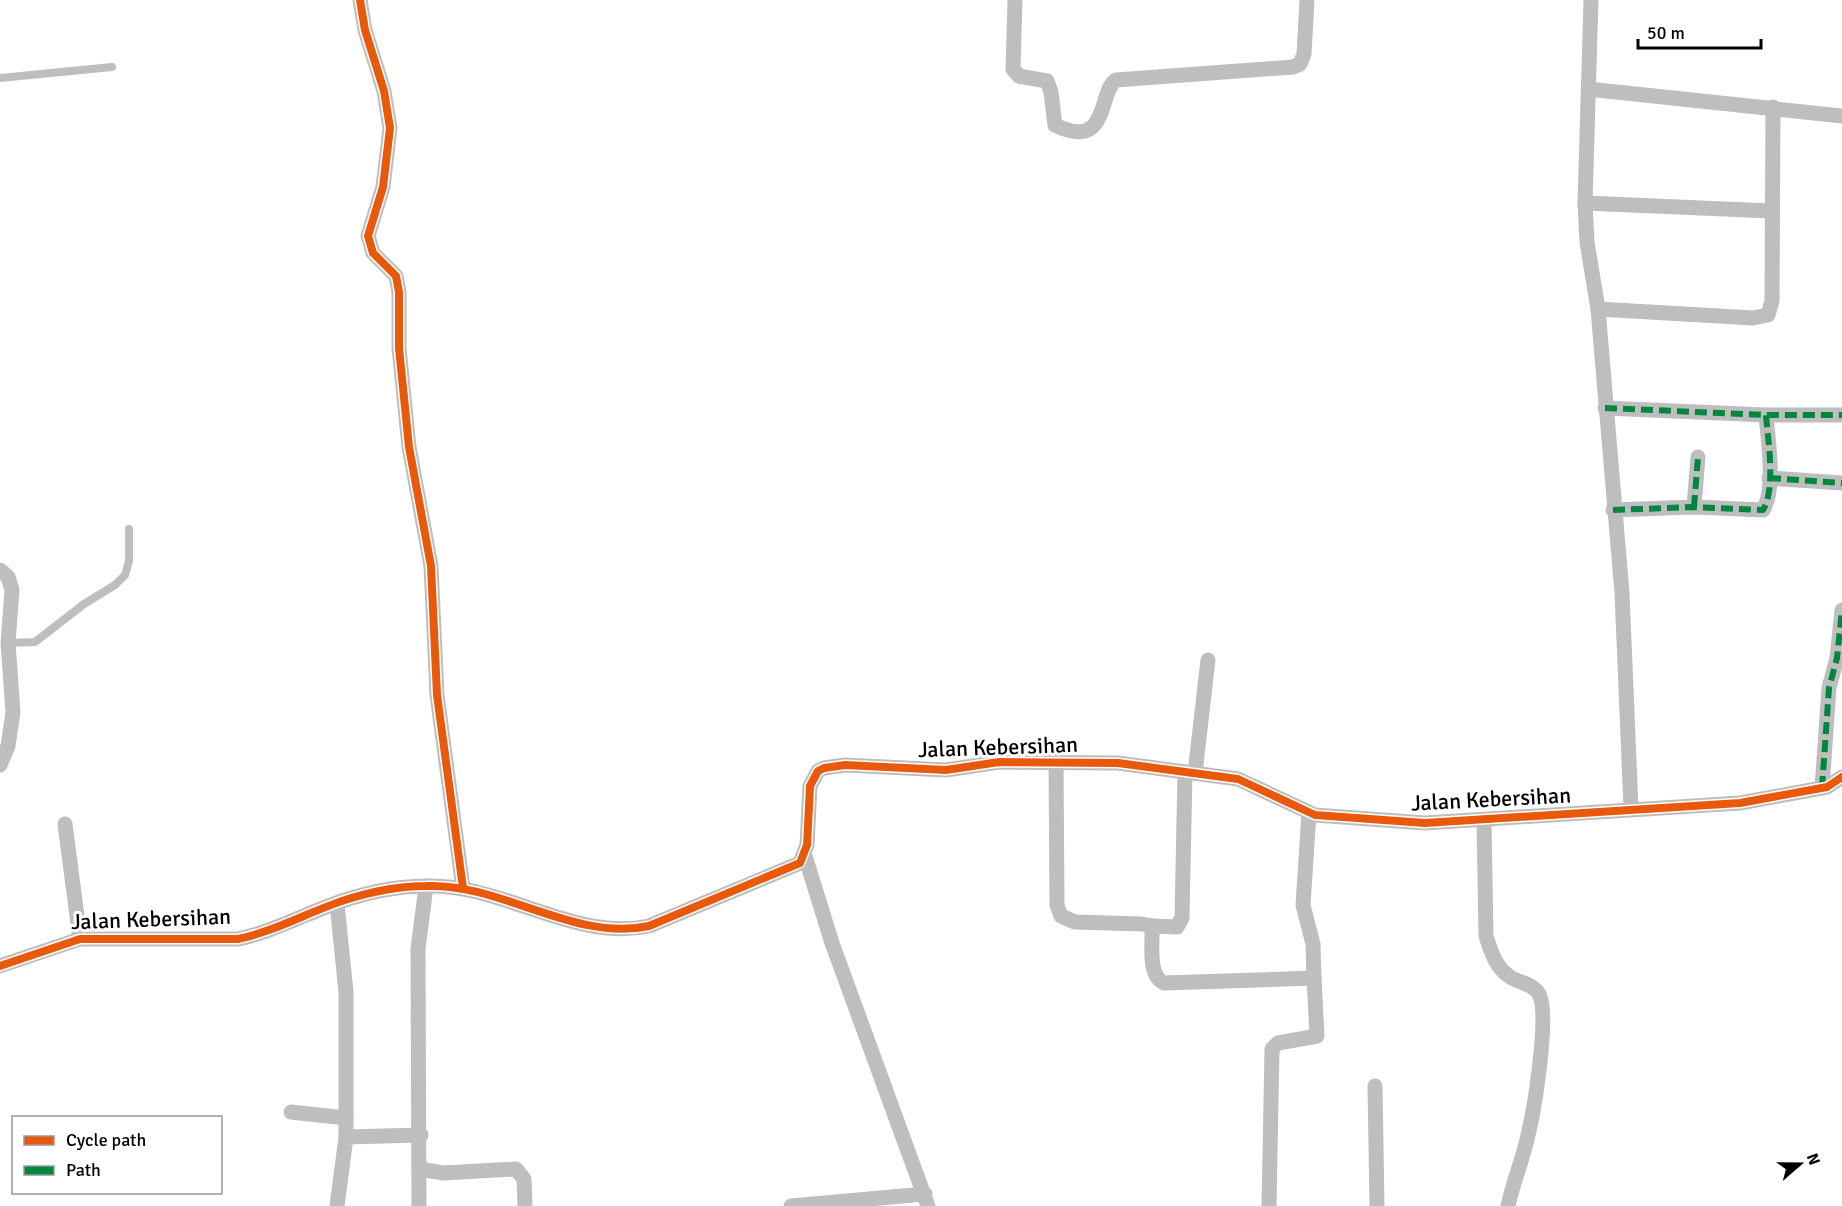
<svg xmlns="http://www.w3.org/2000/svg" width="1842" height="1206" font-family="Signika,sans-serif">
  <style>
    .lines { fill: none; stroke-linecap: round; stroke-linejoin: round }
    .service { stroke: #bebebe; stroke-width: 8 }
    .minor { stroke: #bebebe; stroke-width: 15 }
    .quiet { stroke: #00873e; stroke-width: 6; stroke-dasharray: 12 6; stroke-linecap: butt }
    .cycleway-casing { stroke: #fff; stroke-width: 11 }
    .cycleway { stroke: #e8590c; stroke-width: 8 }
    .labels { text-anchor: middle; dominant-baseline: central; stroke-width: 6; stroke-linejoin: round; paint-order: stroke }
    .street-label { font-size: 22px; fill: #000; stroke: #fff }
  </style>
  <rect width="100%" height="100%" fill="#fff"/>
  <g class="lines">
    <g class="service">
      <path d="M0,78L112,67"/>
      <path d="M8,643L35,642L84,604L115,585L125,575L129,561V529"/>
    </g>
    <g class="minor">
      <path d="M360,0L365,30L384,91L390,128L383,187L368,236L373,253L396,276L399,292V348L409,447L431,566L437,695L463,888"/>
      <path d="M1015,0L1013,69L1019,76L1047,81L1051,92L1055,125C1110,152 1098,91 1116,80L1293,67L1300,64L1304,54L1307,0"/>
      <path d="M1591,0L1585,203L1587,242L1598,309L1622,593L1631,808"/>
      <path d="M1588,89L1842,116"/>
      <path d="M1585,203L1771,211"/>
      <path d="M1598,309L1753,318L1768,315L1772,301L1773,107"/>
      <path d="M1605,408L1766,415H1842"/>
      <path d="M1769,478L1842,483"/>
      <path d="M1694,507L1698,457"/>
      <path d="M1613,510L1694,507L1763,510C1776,489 1768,440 1766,415"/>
      <path d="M0,570L8,577L12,590L8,643L13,712L8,746L0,765"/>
      <path d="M1056,761L1057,905L1061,916L1075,922L1142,924L1152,926C1153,943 1147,975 1164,983L1314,978L1317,1036L1278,1043L1272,1049L1269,1206"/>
      <path d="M1195,773L1208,660"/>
      <path d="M1822,788L1829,688L1837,658L1842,610"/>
      <path d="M1309,813L1303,905L1313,944L1314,978"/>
      <path d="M1484,821L1486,936C1491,952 1496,969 1512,978C1521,983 1533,984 1539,994C1550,1014 1534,1111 1528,1135C1523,1159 1513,1182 1508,1206"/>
      <path d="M65,824L80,939"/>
      <path d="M805,856L832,943L928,1206"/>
      <path d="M337,904L346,992V1137"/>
      <path d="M1152,926L1177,927L1182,918L1185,772"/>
      <path d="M0,966L80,939H238C276,931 308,912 345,900C370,892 400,886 426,886C502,883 573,942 649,926L800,863L807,845L810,786L818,771L824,768L845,765L946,770L999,762L1118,763L1238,779L1315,815L1425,823L1740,803L1827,787L1842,777"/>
      <path d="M1375,1086L1377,1206"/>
      <path d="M291,1112L346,1118"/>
      <path d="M420,1169L443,1173L516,1169L524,1179L525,1206"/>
      <path d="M337,1206L346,1137L421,1135"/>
      <path d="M419,1206L418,949L426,886"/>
      <path d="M791,1206L925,1194"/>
    </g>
    <g class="quiet">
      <path d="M1605,408L1766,415H1842"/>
      <path d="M1769,478L1842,483"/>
      <path d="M1694,507L1698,457"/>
      <path d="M1613,510L1694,507L1763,510C1776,489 1768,440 1766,415"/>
      <path d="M1822,788L1829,688L1837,658L1842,610"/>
    </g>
    <g class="cycleway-casing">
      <g id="cycleway">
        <path d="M360,0L365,30L384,91L390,128L383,187L368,236L373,253L396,276L399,292V348L409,447L431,566L437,695L463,888"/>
        <path d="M0,966L80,939H238C276,931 308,912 345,900C370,892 400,886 426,886C502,883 573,942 649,926L800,863L807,845L810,786L818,771L824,768L845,765L946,770L999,762L1118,763L1238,779L1315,815L1425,823L1740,803L1827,787L1842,777"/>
      </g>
    </g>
    <use href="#cycleway" class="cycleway"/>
  </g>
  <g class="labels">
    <g class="street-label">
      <text transform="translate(998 747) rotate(-2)">Jalan Kebersihan</text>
      <text transform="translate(1491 799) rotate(-3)">Jalan Kebersihan</text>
      <text transform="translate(151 919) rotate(-2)">Jalan Kebersihan</text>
    </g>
  </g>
  <rect x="12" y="1116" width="210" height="78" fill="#ffffff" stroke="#999999" stroke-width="1.5"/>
  <rect x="24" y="1136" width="30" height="9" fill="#e8590c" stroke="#999999" stroke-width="1.5"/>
  <text x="66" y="1146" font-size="18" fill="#000000">Cycle path</text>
  <rect x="24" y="1166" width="30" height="9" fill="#00873e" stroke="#999999" stroke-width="1.5"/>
  <text x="66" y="1176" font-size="18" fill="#000000">Path</text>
  <g transform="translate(1800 1164) rotate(70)" stroke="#ffffff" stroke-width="4.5" paint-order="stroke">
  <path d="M0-4.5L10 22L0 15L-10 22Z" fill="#000000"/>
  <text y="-9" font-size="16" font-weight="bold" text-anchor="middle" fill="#000000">N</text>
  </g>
  <path d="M1638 39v9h123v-9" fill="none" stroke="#000000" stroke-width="3"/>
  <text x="1647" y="39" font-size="18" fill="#000000" stroke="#ffffff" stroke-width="4.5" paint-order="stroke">50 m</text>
</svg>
